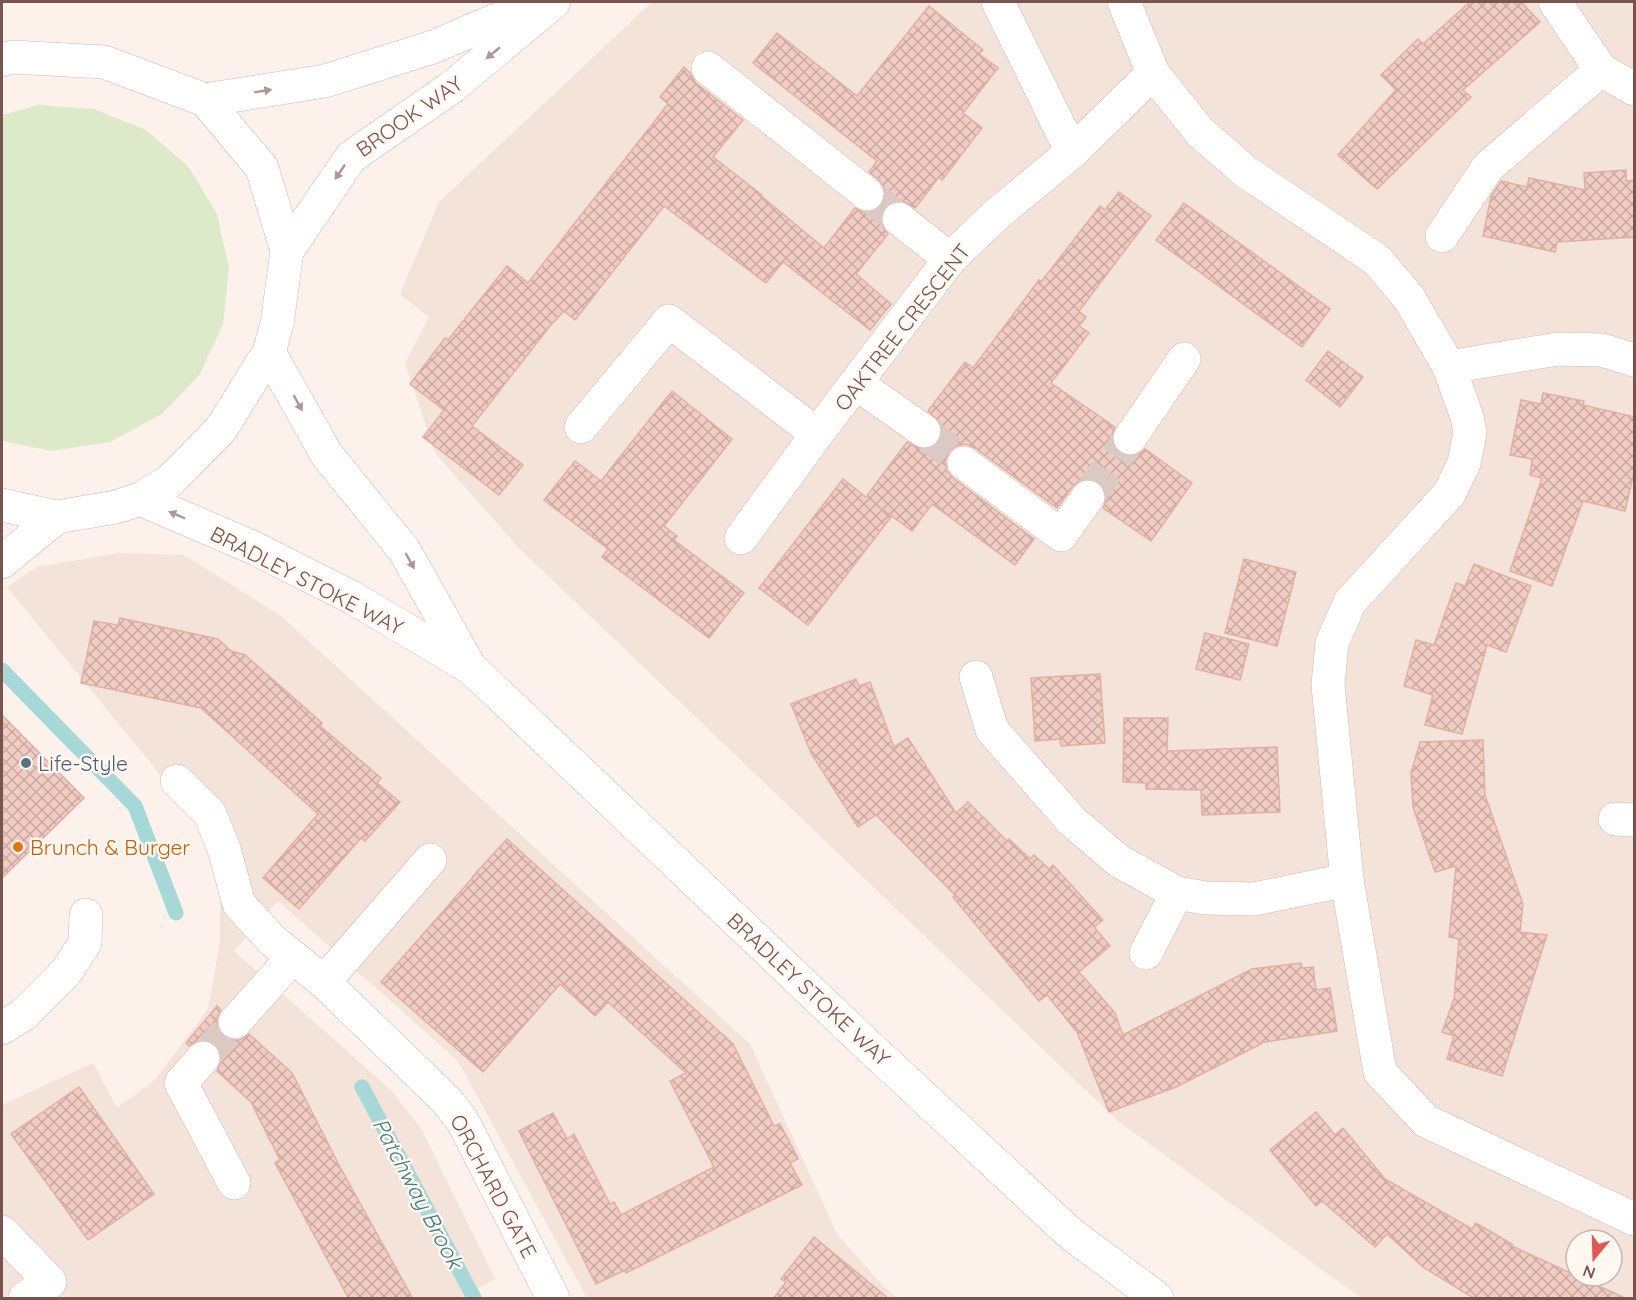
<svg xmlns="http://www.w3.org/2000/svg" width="1636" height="1300" font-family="Quicksand,sans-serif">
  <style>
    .residential { fill: #f4e3d9; fill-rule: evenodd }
    .green { fill: #ddeac9 }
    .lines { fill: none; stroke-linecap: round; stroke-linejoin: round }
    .stream { stroke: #a5d8d6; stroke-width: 15 }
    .building { fill: url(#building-cross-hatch); stroke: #e3afa4; stroke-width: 1.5 }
    .minor-tunnel { stroke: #dbcac4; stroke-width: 33; stroke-dasharray: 33 16; stroke-linecap: butt }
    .minor-casing { stroke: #d2bab3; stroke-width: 34 }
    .minor { stroke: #fff; stroke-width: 33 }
    .oneway { fill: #ae9895 }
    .service-dot { fill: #5c6f8a; stroke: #fff7f2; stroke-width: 2 }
    .food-dot { fill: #e8710a; stroke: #fff7f2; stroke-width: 2 }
    .labels { text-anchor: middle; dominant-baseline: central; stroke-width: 5; stroke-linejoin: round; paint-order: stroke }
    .street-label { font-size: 21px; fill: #78544e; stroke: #fff7f2 }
    .service-label { font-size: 21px; fill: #4e5e75; stroke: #fff7f2; text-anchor: start }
    .food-label { font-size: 21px; fill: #c56008; stroke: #fff7f2; text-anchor: start }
    .water-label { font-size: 22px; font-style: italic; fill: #417c7a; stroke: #fff7f2 }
  </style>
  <defs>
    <pattern id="building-cross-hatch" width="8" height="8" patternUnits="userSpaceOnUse" patternTransform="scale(1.5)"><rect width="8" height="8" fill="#f1ccc3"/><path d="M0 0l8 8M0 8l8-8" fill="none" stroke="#c8a8a1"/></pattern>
  </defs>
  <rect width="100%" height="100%" fill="#fcf2eb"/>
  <g class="residential">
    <path d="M652,2H1634V1298H1363L1350,1290L1118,1121L518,547L435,453L405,363L429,317L400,294L439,202ZM1576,1240H1612V1276H1576Z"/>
    <path d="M120,553L184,555L281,616L750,1044L837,1234L883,1286L898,1298H587L458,1061L278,901L234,951L392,1091L422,1130L495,1279L460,1298H2V1105L93,1063L117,1108L155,1080L208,1009L220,942V881L194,816L7,587L37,567Z"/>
  </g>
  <path class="green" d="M38,105L94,109L146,130L188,166L217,214L229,268L223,324L200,374L162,414L110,442L52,451L2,441V115Z"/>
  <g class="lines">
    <g class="stream">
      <path d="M2,670L135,806L176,913"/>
      <path d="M362,1087L474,1298"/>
    </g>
  </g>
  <g class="building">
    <path d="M1470,2H1521L1540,22L1463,90L1471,97L1377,189L1338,155L1396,90L1381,75L1418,39L1423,44Z"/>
    <path d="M929,6L983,50L979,54L998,68L963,113L982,128L942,180L939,177L915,208L901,200L891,202L884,208L880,217L881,225L888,234L856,274L891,304L870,330L783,262L766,283L664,206L575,320L564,311L550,326L472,426L523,465L499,495L423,437L444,410L410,384L445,338L448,340L507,266L528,283L668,104L660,97L684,67L690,73L696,83L743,120L713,157L762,195L761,196L824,248L855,208L865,213L873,212L881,206L885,197V188L879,180L869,172L877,161L753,63L777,33L857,96Z"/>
    <path d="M1626,170V181L1635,180V237L1557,242L1555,252L1483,236L1491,196L1501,181L1527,187L1529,178L1585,190L1584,173Z"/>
    <path d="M1119,192L1151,216L1079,311L1086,317L1079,326L1089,333L1051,383L1115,427L1111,437L1113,446L1119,453L1129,457L1138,455L1145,449L1192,483L1151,541L1103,508L1107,499L1105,490L1098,481L1089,478L1080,480L1073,486L1057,508L975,448L966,444L956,446L949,452L945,461L947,471L953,478L1034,539L1015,565L932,504L912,531L878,506L891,517L808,625L759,588L843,479L866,497L907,442L923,450L932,448L939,442L943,433L941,424L928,411L965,362L973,368L1039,280L1041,282L1100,206L1105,210Z"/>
    <path d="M1184,203L1330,309L1302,347L1156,240Z"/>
    <path d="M1328,351L1363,377L1340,407L1306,380Z"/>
    <path d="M672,391L732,439L664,526L677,536L674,540L744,593L709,638L602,557L608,549L544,500L575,461L601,481Z"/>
    <path d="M1543,393L1584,401L1583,405L1635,417V468L1625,511L1583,501L1552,586L1510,571L1542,478L1530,475L1532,459L1510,455L1521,400L1541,404Z"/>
    <path d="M1244,559L1296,572L1277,646L1225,633Z"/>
    <path d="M1474,564L1531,586L1506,652L1487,645L1462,734L1425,725L1433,695L1404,686L1416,640L1434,645L1456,583L1465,586Z"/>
    <path d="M120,618L218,639L231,651L245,655L322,723L320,726L381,778L377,783L400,802L365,841L361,838L299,909L263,878L318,814L201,708L81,683L94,621L118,625Z"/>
    <path d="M1205,633L1249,644L1240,680L1196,669Z"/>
    <path d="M1100,674L1105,743L1061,746L1060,739L1035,741L1031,678Z"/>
    <path d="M856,679L859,686L870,682L894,747L908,738L956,813L968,802L1007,841L1009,839L1030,859L1034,855L1049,869L1053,865L1103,920L1094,927L1110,946L1079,972L1115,1013L1123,1035L1252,969L1301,963L1302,968L1313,967L1316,990L1330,988L1337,1031L1259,1043L1261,1044L1176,1087L1109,1112L1077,1032L1047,995L1039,1001L953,897L955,895L876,815L858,827L811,753L791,704Z"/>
    <path d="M2,715L84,798L2,878Z"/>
    <path d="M1124,718H1168L1167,751L1277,747L1280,812L1202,815L1201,790L1146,789V783L1123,782Z"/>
    <path d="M1483,740L1485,795L1523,904L1520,932L1547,935L1502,1076L1447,1059L1454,1036L1442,1032L1454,999L1459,939L1449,937L1456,866L1435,872L1413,807L1411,773L1420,742Z"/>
    <path d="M507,839L733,1044L774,1126L780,1124L798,1159L790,1163L802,1185L626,1273L625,1270L596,1284L519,1131L553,1113L567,1139L574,1134L610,1204L614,1202L621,1215L714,1167L670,1081L686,1073L608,1002L595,1016L560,984L483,1072L381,982L474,876H473Z"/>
    <path d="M217,1006L221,1010L217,1018V1027L223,1036L232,1040H240L249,1034L292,1073L340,1167L413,1299H349L275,1163L280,1160L251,1102L217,1071L221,1061L220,1051L216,1044L207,1040H198L189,1046L186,1043Z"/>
    <path d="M79,1087L154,1194L88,1240L11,1134Z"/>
    <path d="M1316,1112L1335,1135L1343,1128L1385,1179L1472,1229L1476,1223L1512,1244V1246L1627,1299H1475L1423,1267L1387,1234L1375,1247L1322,1201L1316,1206L1270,1150Z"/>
    <path d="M814,1237L889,1299H773L786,1282L781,1279Z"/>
  </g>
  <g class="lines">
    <g class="minor-tunnel">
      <path d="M867,194L899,219"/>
      <path d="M924,431L964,463"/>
      <path d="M1088,497L1130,438"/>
      <path d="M203,1058L235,1022"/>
    </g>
    <g class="minor-casing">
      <g id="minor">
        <path d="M998,2L1072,152"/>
        <path d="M1124,2L1153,73L1200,132L1246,172L1377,260L1409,298L1449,367L1467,417L1470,433L1464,463L1449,494L1350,602L1332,643L1328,685L1347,880L1380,1072L1426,1121L1634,1219"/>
        <path d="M1555,2L1601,70L1634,89"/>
        <path d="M2,60L12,57L104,62L205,100L262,168L287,251L277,324L269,352L221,429L170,481L140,499L116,507L57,517L2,505"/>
        <path d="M708,68L867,194"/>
        <path d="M205,100L325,81L433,47L538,2"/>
        <path d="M899,219L950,259"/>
        <path d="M1442,236L1488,167L1601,70"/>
        <path d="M287,251L351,157L452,87L554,2"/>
        <path d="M269,352L327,455L404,550L470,667"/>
        <path d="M1449,367L1558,349L1602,350L1634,360"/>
        <path d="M857,384L924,431"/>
        <path d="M581,427L669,321L817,434"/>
        <path d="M1130,438L1184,359"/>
        <path d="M964,463L1061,535L1088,497"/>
        <path d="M140,499L252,547L353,598L471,668L861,1039L1071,1234L1157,1298"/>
        <path d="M741,538L817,434L950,259L996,215L1072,152L1153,73"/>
        <path d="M2,562L57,517"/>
        <path d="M976,677L992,730L1072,821L1119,861L1177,893L1205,898L1254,899L1347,880"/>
        <path d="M177,781L210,814L224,849L239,904L272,940L324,982L448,1102L463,1122L553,1298"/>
        <path d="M1615,819L1634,820"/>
        <path d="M1146,953L1177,893"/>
        <path d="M324,982L430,860"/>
        <path d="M235,1022L293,957"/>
        <path d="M2,1028L23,1015L66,972L85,943L86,915"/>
        <path d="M203,1058L181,1083L234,1183"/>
        <path d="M2,1232L50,1282L25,1298"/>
      </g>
    </g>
    <use href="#minor" class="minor"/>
  </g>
  <defs><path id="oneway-solid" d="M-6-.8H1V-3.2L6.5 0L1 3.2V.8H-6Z" transform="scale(1.5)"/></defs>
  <g class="oneway">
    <use href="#oneway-solid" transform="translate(493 53) rotate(140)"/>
    <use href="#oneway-solid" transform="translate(263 91) rotate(-9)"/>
    <use href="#oneway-solid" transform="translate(340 172) rotate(124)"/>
    <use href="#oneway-solid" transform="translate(298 403) rotate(61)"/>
    <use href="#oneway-solid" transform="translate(177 515) rotate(-157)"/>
    <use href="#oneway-solid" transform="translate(410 561) rotate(61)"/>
  </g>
  <circle class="service-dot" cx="26" cy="763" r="6"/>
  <circle class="food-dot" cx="18" cy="847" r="6"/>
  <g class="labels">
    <g class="street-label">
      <text transform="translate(409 116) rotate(-35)">BROOK WAY</text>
      <text transform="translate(902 327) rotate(-52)">OAKTREE CRESCENT</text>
      <text transform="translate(307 580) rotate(27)">BRADLEY STOKE WAY</text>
      <text transform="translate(809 989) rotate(43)">BRADLEY STOKE WAY</text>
      <text transform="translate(494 1186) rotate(62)">ORCHARD GATE</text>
    </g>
    <g class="service-label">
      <text x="38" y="763">Life-Style</text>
    </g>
    <g class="food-label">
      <text x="30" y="847">Brunch &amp; Burger</text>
    </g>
    <g class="water-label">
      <text transform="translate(418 1193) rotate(62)">Patchway Brook</text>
    </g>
  </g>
  <rect width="1636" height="1300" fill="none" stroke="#78544e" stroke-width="6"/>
  <g transform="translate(1594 1258) rotate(199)"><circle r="28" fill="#fff7f2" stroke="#c9b6b0" stroke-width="1.5"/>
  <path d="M0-4.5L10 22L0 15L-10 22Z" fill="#e25854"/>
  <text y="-9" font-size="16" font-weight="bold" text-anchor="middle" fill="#78544e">N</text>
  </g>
</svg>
